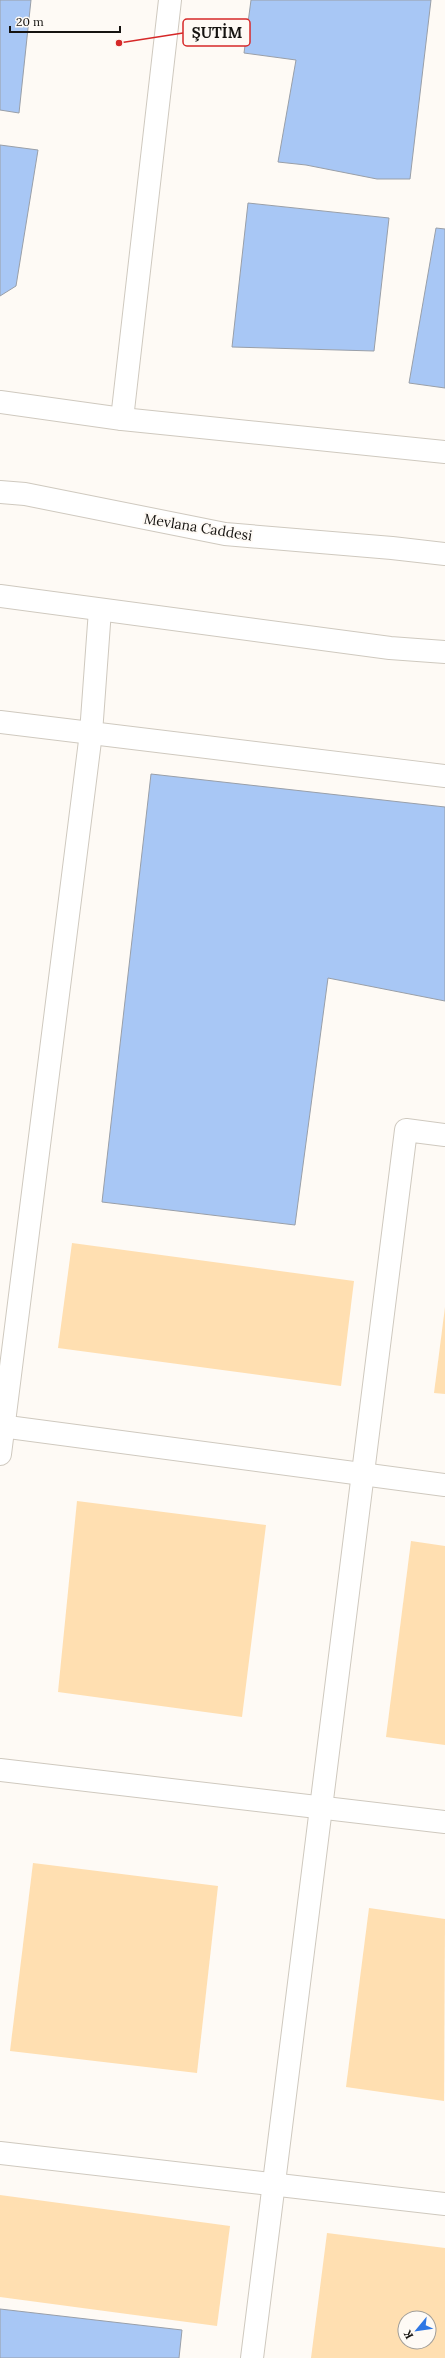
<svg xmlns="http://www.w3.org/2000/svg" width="445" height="2358" font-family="Lora,serif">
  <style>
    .green { fill: #ffdfb1; fill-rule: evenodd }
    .building { fill: #a8c7f5; stroke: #999fa8 }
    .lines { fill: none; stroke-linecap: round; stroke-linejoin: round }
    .minor-casing { stroke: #cfc9bf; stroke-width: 24 }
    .major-casing { stroke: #cfc9bf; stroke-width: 24 }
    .minor { stroke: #fff; stroke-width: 22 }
    .major { stroke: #fff; stroke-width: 22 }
    .labels { text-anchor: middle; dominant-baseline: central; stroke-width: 4; stroke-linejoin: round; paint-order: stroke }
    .street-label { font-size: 14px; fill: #151310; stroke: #fefaf5 }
    .leader { fill: none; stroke: #d62828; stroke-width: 1.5 }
    .callout-dot { fill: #d62828; stroke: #fefaf5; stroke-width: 1.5 }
    .callout { fill: #fefaf5; stroke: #d62828; stroke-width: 1.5 }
    .callout-label { font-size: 15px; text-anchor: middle; font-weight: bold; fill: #151310 }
  </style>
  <rect width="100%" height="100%" fill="#fefaf5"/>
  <g class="green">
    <path d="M72,1243L354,1281L341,1386L58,1348Z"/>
    <path d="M445,1307V1394L434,1393Z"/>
    <path d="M77,1501L266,1525L242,1717L58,1692Z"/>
    <path d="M411,1541L445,1546V1745L386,1737Z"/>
    <path d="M33,1863L218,1886L197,2073L10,2051Z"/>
    <path d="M369,1908L445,1919L444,2101L346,2087Z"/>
    <path d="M0,2195L230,2226L217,2326L0,2297Z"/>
    <path d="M327,2233L445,2248V2358H311ZM405,2318H429V2342H405Z"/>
  </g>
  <g class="building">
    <path d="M0,0H31L19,113L0,110Z"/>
    <path d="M251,0H431L410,179H377L306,165L278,162L296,60L244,53Z"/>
    <path d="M0,145L38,150L16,286L0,296Z"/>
    <path d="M248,203L389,218L374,351L232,347Z"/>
    <path d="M436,228L445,229V388L409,383Z"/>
    <path d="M151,774L445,807V1001L328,978L295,1225L102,1202Z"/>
    <path d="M0,2309L182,2330L179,2358H0Z"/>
  </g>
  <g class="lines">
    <g class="minor-casing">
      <g id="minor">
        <path d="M0,402L122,419L445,452"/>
        <path d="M122,419L170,0"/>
        <path d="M0,722L445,776"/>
        <path d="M0,1426L445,1485"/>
        <path d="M0,1454L91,733L100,610"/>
        <path d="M0,1770L445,1822"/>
        <path d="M0,2153L445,2204"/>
        <path d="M252,2358L406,1130L445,1135"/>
      </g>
    </g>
    <g class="major-casing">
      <g id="major">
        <path d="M0,492L25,494L225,534L392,548L445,554"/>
        <path d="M0,596L390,648L445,652"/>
      </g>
    </g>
    <use href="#minor" class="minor"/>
    <use href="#major" class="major"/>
  </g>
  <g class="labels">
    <g class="street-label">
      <text transform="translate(198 527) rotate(9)">Mevlana Caddesi</text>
    </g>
  </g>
  <path class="leader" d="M119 43L183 33"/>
  <circle class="callout-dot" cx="119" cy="43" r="4"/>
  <rect class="callout" x="183" y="19" width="67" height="27" rx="4"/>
  <g class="callout-label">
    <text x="217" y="38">ŞUTİM</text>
  </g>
  <g transform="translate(417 2330) rotate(241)"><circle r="19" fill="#fefaf5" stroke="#a19e99"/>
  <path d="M0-3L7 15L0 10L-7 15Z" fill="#2f77e4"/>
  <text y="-6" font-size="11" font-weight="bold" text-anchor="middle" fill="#151310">K</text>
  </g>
  <path d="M10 26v6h110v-6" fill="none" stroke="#151310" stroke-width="2"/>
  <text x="16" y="26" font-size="12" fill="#151310" stroke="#fefaf5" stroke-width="3" paint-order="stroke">20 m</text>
</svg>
